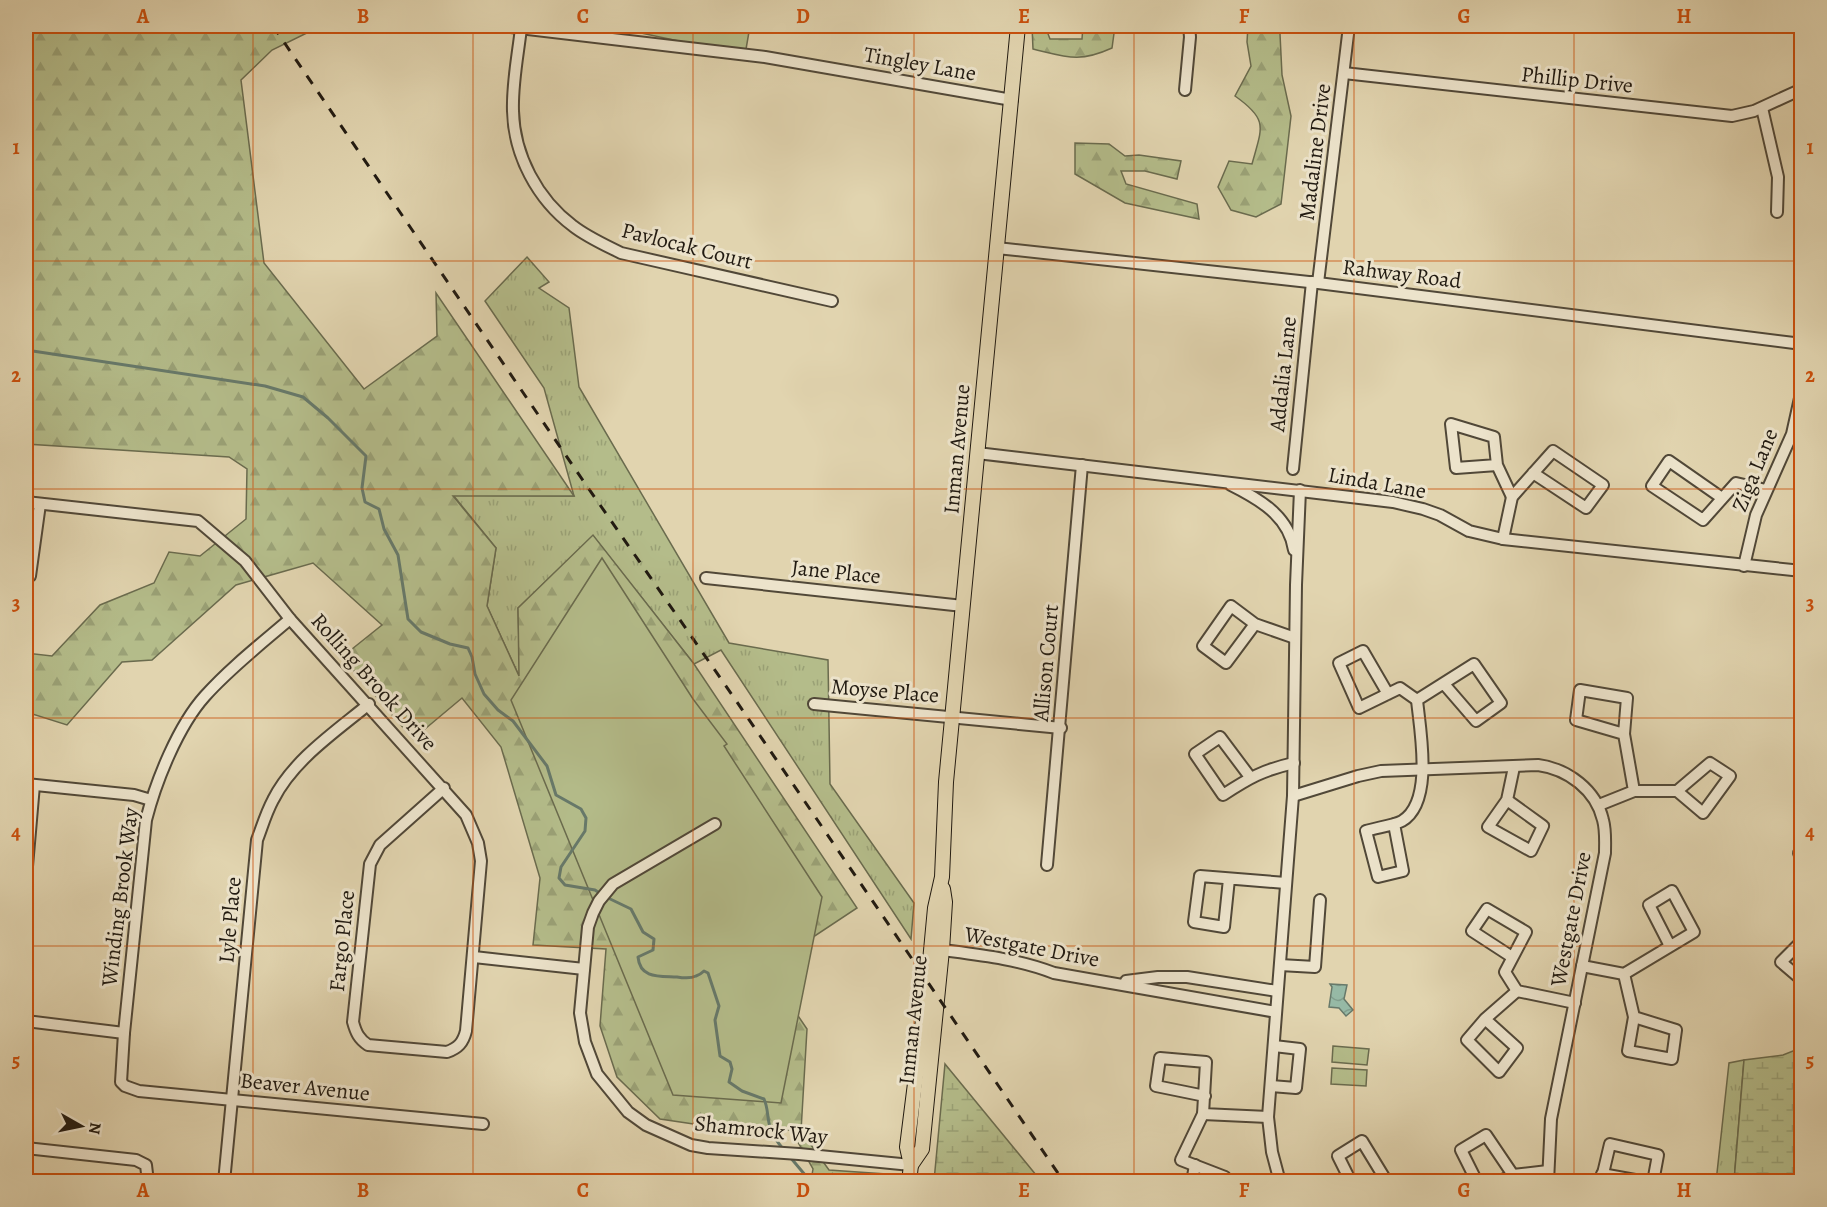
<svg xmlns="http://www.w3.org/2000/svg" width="1827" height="1207" font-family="Alegreya,serif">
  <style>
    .grass { fill: url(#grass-tufts); stroke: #6a6b4e; stroke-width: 1.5 }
    .forest { fill: url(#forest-firs); stroke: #6a6b4e; stroke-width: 1.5 }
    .wetland { fill: url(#wetland-marsh); stroke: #6a6b4e; stroke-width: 1.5 }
    .park { fill: #b4bc8a; stroke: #6a6b4e; stroke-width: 1.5 }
    .water { fill: url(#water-waves); stroke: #67796a; stroke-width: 1.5 }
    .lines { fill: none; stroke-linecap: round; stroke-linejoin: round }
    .stream { stroke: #67796a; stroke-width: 3 }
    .minor-casing { stroke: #514838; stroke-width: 14 }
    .major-casing { stroke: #211a11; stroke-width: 16 }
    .minor { stroke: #ece3cb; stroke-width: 10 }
    .major { stroke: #e1d4af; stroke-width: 14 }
    .rail { stroke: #211a11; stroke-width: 3; stroke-dasharray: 10 10; stroke-linecap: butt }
    .grid { fill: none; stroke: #ca500d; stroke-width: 1.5; stroke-opacity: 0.55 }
    .labels { text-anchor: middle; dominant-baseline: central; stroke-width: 6; stroke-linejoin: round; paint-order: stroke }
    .street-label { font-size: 22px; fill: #211a11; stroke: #ece3cb }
    .neatline { fill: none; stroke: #ca500d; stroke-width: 2 }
    .grid-label { font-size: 20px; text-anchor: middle; font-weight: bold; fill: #ca500d }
  </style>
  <defs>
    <pattern id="grass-tufts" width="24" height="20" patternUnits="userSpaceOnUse" patternTransform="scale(1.5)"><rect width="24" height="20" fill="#b4bc8a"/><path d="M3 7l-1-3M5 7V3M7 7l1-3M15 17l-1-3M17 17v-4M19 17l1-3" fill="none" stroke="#9aa176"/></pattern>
    <pattern id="forest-firs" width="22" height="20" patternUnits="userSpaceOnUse" patternTransform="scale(1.5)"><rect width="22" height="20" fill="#b4bc8a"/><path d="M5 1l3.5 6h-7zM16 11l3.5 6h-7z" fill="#9aa176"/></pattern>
    <pattern id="wetland-marsh" width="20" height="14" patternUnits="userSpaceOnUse" patternTransform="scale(1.5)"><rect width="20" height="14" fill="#b4bc8a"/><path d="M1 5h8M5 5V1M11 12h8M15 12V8" fill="none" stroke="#9aa176"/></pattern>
    <pattern id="water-waves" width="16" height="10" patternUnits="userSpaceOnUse" patternTransform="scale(1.5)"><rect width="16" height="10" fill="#96b9a5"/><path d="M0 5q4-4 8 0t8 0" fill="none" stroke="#819e8d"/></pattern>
  </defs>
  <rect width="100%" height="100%" fill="#e1d4af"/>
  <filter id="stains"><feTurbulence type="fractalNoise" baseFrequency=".00333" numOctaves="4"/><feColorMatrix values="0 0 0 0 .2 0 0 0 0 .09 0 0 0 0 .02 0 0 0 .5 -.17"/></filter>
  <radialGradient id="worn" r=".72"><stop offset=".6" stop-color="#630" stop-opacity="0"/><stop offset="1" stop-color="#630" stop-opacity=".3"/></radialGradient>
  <g class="grass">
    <path d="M527,257L549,282L539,288L569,308L579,387L729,643L828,660L830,784L914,903L911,939L721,650L694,664L593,536L518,608L520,678L487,606L496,548L453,495L574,496L544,388L485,301Z"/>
    <path d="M1744,1060L1734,1181L1716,1182L1729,1063Z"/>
  </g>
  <g class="forest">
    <path d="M26,26H321L272,50L241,80L264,263L364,389L437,336L436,293L574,496H453L496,548L487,606L519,676L518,608L593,535L694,664L857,908L804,943L786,998L807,1029L801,1131L829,1170L886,1174V1181H811L813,1169L791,1130L707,1126L660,1119L617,1077L600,1026L606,949L533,945L540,878L501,747L462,698L413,739L342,657L382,625L313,563L236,585L152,660L122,662L67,725L26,712V653L52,656L100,605L154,583L169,552L200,556L246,519L247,469L229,457L26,444Z"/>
    <path d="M1032,26H1045L1050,39H1082L1083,26H1115L1112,48C1079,63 1067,57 1033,49Z"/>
    <path d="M1248,26H1288L1280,34L1282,75L1291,116L1281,204L1256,217L1231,210L1218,187L1229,161L1252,164C1262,127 1269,120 1235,96L1251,66L1247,42Z"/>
    <path d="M1075,143L1109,144L1125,156L1139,155L1181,161L1177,179L1145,171H1121L1126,184L1197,204L1199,219L1125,203L1075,174Z"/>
  </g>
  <g class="wetland">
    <path d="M1798,1049L1802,1080V1165L1795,1181H1734L1744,1060L1783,1055Z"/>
    <path d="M945,1064L1041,1181H934Z"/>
  </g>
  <g class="park">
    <path d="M617,26H750L745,55L617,28Z"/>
    <path d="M602,558L693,699L727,744L724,746L822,897L781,1103L673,1095L511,700Z"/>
    <path d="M1333,1046L1369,1049L1367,1065L1332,1062Z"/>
    <path d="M1332,1068L1367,1070L1366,1086L1331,1084Z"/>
  </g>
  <path class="water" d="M1330,984L1347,985L1344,999L1353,1010L1346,1016L1339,1008L1329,1007L1332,987Z"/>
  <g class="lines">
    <g class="stream">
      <path d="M26,350L265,386L303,397L328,418L366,456L362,488L365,502L379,509L384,529L398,555L408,619L421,632L450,644L468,648L472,657L475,674L484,694L498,710L513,721L547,766L556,795L581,809L586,818L585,831L561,867L559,878L565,885L595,890L601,894"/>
      <path d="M606,897L631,909L643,932L654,939L653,950L638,957C640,979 660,976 677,977C683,978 690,979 696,976C699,975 702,973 704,971L708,973L719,1006L715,1020L720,1056L730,1062L732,1069L729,1082L742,1091L764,1099C768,1108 767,1114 769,1123C771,1134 777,1142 784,1150"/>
      <path d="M790,1157L811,1182"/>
    </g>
    <g class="minor-casing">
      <g id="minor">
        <path d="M501,26L765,57L1012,100"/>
        <path d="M521,28C518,55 512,83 513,111C514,155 537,199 573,226C587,237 605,245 621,253L832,301"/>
        <path d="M1344,73L1732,116L1754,111L1802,89"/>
        <path d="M1185,90L1190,37L1189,26"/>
        <path d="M1762,108L1778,177L1777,212"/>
        <path d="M997,248L1318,283L1802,344"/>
        <path d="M1318,283L1349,26"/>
        <path d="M977,453L1393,502L1423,509L1440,515L1469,531L1503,539L1802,571"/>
        <path d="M1497,465L1494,437L1451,424L1456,468L1497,465L1512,497"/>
        <path d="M1293,469L1312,282"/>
        <path d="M1231,485C1259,499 1289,516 1294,550"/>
        <path d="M1722,498L1669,461L1652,486L1703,520L1736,483L1766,490"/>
        <path d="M26,502L198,521L245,561L290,619L466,815L478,843L481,861L466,1031C463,1043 458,1048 447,1052L368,1045C359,1039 356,1033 353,1022L370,864L380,845L444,788"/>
        <path d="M1802,509V510"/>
        <path d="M1503,539L1512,497L1553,451L1603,485L1586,508L1533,473"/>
        <path d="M1744,566L1756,515L1792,434L1802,389"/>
        <path d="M30,576L40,504"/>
        <path d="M706,578L963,606"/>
        <path d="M290,619C262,643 230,668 205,696C178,726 156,781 146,820L124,1033L121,1082L125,1086L139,1091L483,1124"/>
        <path d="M1255,624L1226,663L1203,646L1231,606L1255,624L1295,638"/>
        <path d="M1388,694L1363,651L1339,663L1359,708L1400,688L1417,700"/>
        <path d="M814,704L1061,728"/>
        <path d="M1250,777L1220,737L1195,754L1223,795C1249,778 1263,770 1294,763"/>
        <path d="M26,784L134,795L151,800"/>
        <path d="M1634,791H1677L1710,763L1730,776L1703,813L1677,791"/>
        <path d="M1293,796L1358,776L1381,771L1538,765C1568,769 1596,790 1603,820C1606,831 1605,842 1605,853L1551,1119L1548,1182"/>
        <path d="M1507,800L1543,826L1531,851L1488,827L1507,800L1514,767"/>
        <path d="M1599,805L1634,791L1624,734L1627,698L1580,690L1576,720L1624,734"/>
        <path d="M715,824L613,884L599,901L593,913L588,927L580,1013L585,1042L597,1074L628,1112L646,1125L691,1145L708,1148L799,1154L911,1165"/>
        <path d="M1394,824L1403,871L1378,877L1366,831C1375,828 1395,825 1402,821C1434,802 1420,731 1417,700L1474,664L1501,703L1476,721L1444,684"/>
        <path d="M1802,849L1799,853L1802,854"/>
        <path d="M1047,865L1082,465"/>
        <path d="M26,878L34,785"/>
        <path d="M1229,879L1224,927L1194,922L1200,876L1286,883"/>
        <path d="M1802,941L1781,962L1802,980"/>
        <path d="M942,950C980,955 1018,959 1054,973L1276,1012"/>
        <path d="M474,957L584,969"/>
        <path d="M1512,957L1472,931L1487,909L1526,932L1505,972L1517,991L1575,1003"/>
        <path d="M1280,965L1315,967L1320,900"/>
        <path d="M1582,966L1624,974L1694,932L1672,891L1649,905L1670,946"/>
        <path d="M1624,974L1634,1017L1676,1030L1672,1059L1628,1051L1634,1017"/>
        <path d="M1126,981L1158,977H1187L1277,991"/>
        <path d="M1485,1019L1467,1040L1499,1072L1517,1048L1485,1019L1517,991"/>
        <path d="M26,1021L124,1033"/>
        <path d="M1271,1086L1296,1088L1300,1049L1274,1046"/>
        <path d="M1205,1096L1156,1086L1160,1058L1206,1062L1203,1114L1268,1117"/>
        <path d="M1203,1114L1181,1160L1225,1177L1223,1182"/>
        <path d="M26,1148L136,1160L146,1165L148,1182"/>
        <path d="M1602,1174L1646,1182"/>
        <path d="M224,1182L257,840C262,827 266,813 273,800C293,760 335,732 369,704"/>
        <path d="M1192,1182L1195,1165"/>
        <path d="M1280,1182L1272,1152L1268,1117L1293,796L1296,585L1300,490"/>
        <path d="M1351,1182L1338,1156L1362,1141L1387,1182"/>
        <path d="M1477,1182L1461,1150L1486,1135L1513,1175"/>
        <path d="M1498,1182L1513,1175L1548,1171"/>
        <path d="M1601,1182L1610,1144L1658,1155L1653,1182"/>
      </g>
    </g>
    <g class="major-casing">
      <g id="major">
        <path d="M911,1165L922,1149L942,950L945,902L943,889"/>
        <path d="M909,1182L911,1165L907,1147L929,972L935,908L942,877L946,782L1018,26"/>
      </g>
    </g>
    <use href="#minor" class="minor"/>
    <use href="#major" class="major"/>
    <path class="rail" d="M273,26L582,479L737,702L1064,1182"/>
  </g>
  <path class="grid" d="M253,26V1182M473,26V1182M693,26V1182M914,26V1182M1134,26V1182M1354,26V1182M1574,26V1182M26,261H1802M26,489H1802M26,718H1802M26,946H1802"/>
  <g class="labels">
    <g class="street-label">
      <text transform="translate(920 64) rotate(10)">Tingley Lane</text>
      <text transform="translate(1577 80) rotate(6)">Phillip Drive</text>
      <text transform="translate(1315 152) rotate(-83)">Madaline Drive</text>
      <text transform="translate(687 246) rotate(14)">Pavlocak Court</text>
      <text transform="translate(1402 274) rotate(7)">Rahway Road</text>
      <text transform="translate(1283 374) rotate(-84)">Addalia Lane</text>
      <text transform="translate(957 449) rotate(-85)">Inman Avenue</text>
      <text transform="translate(1755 470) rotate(-68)">Ziga Lane</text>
      <text transform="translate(1377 483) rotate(10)">Linda Lane</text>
      <text transform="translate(836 572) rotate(6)">Jane Place</text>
      <text transform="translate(1046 663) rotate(-85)">Allison Court</text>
      <text transform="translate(374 682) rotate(48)">Rolling Brook Drive</text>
      <text transform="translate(885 691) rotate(5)">Moyse Place</text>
      <text transform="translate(120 897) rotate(-83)">Winding Brook Way</text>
      <text transform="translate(1571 919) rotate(-79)">Westgate Drive</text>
      <text transform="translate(230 920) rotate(-85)">Lyle Place</text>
      <text transform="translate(342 941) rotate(-84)">Fargo Place</text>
      <text transform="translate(1032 947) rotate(11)">Westgate Drive</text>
      <text transform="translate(913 1020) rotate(-84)">Inman Avenue</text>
      <text transform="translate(305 1087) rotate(6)">Beaver Avenue</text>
      <text transform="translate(761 1130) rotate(6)">Shamrock Way</text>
    </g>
  </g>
  <rect width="1827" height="1207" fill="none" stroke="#e1d4af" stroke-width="66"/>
  <g transform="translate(81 1126) rotate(99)" stroke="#ece3cb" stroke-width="4.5" paint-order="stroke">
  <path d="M0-4.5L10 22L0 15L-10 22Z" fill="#211a11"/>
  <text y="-9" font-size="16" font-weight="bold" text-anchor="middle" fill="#211a11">N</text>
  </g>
  <rect x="33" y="33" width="1761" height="1141" class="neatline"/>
  <g class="grid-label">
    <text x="143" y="23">A</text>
    <text x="363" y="23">B</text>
    <text x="583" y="23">C</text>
    <text x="803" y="23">D</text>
    <text x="1024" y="23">E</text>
    <text x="1244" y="23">F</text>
    <text x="1464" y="23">G</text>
    <text x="1684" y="23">H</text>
    <text x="16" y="154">1</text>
    <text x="1810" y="154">1</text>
    <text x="16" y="382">2</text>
    <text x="1810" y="382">2</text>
    <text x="16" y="610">3</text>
    <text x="1810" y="610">3</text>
    <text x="16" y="839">4</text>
    <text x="1810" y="839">4</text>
    <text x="16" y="1067">5</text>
    <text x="1810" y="1067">5</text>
    <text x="143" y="1197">A</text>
    <text x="363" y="1197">B</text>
    <text x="583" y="1197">C</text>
    <text x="803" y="1197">D</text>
    <text x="1024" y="1197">E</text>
    <text x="1244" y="1197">F</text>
    <text x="1464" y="1197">G</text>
    <text x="1684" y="1197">H</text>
  </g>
  <rect width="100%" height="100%" filter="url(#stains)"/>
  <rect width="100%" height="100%" fill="url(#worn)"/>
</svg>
